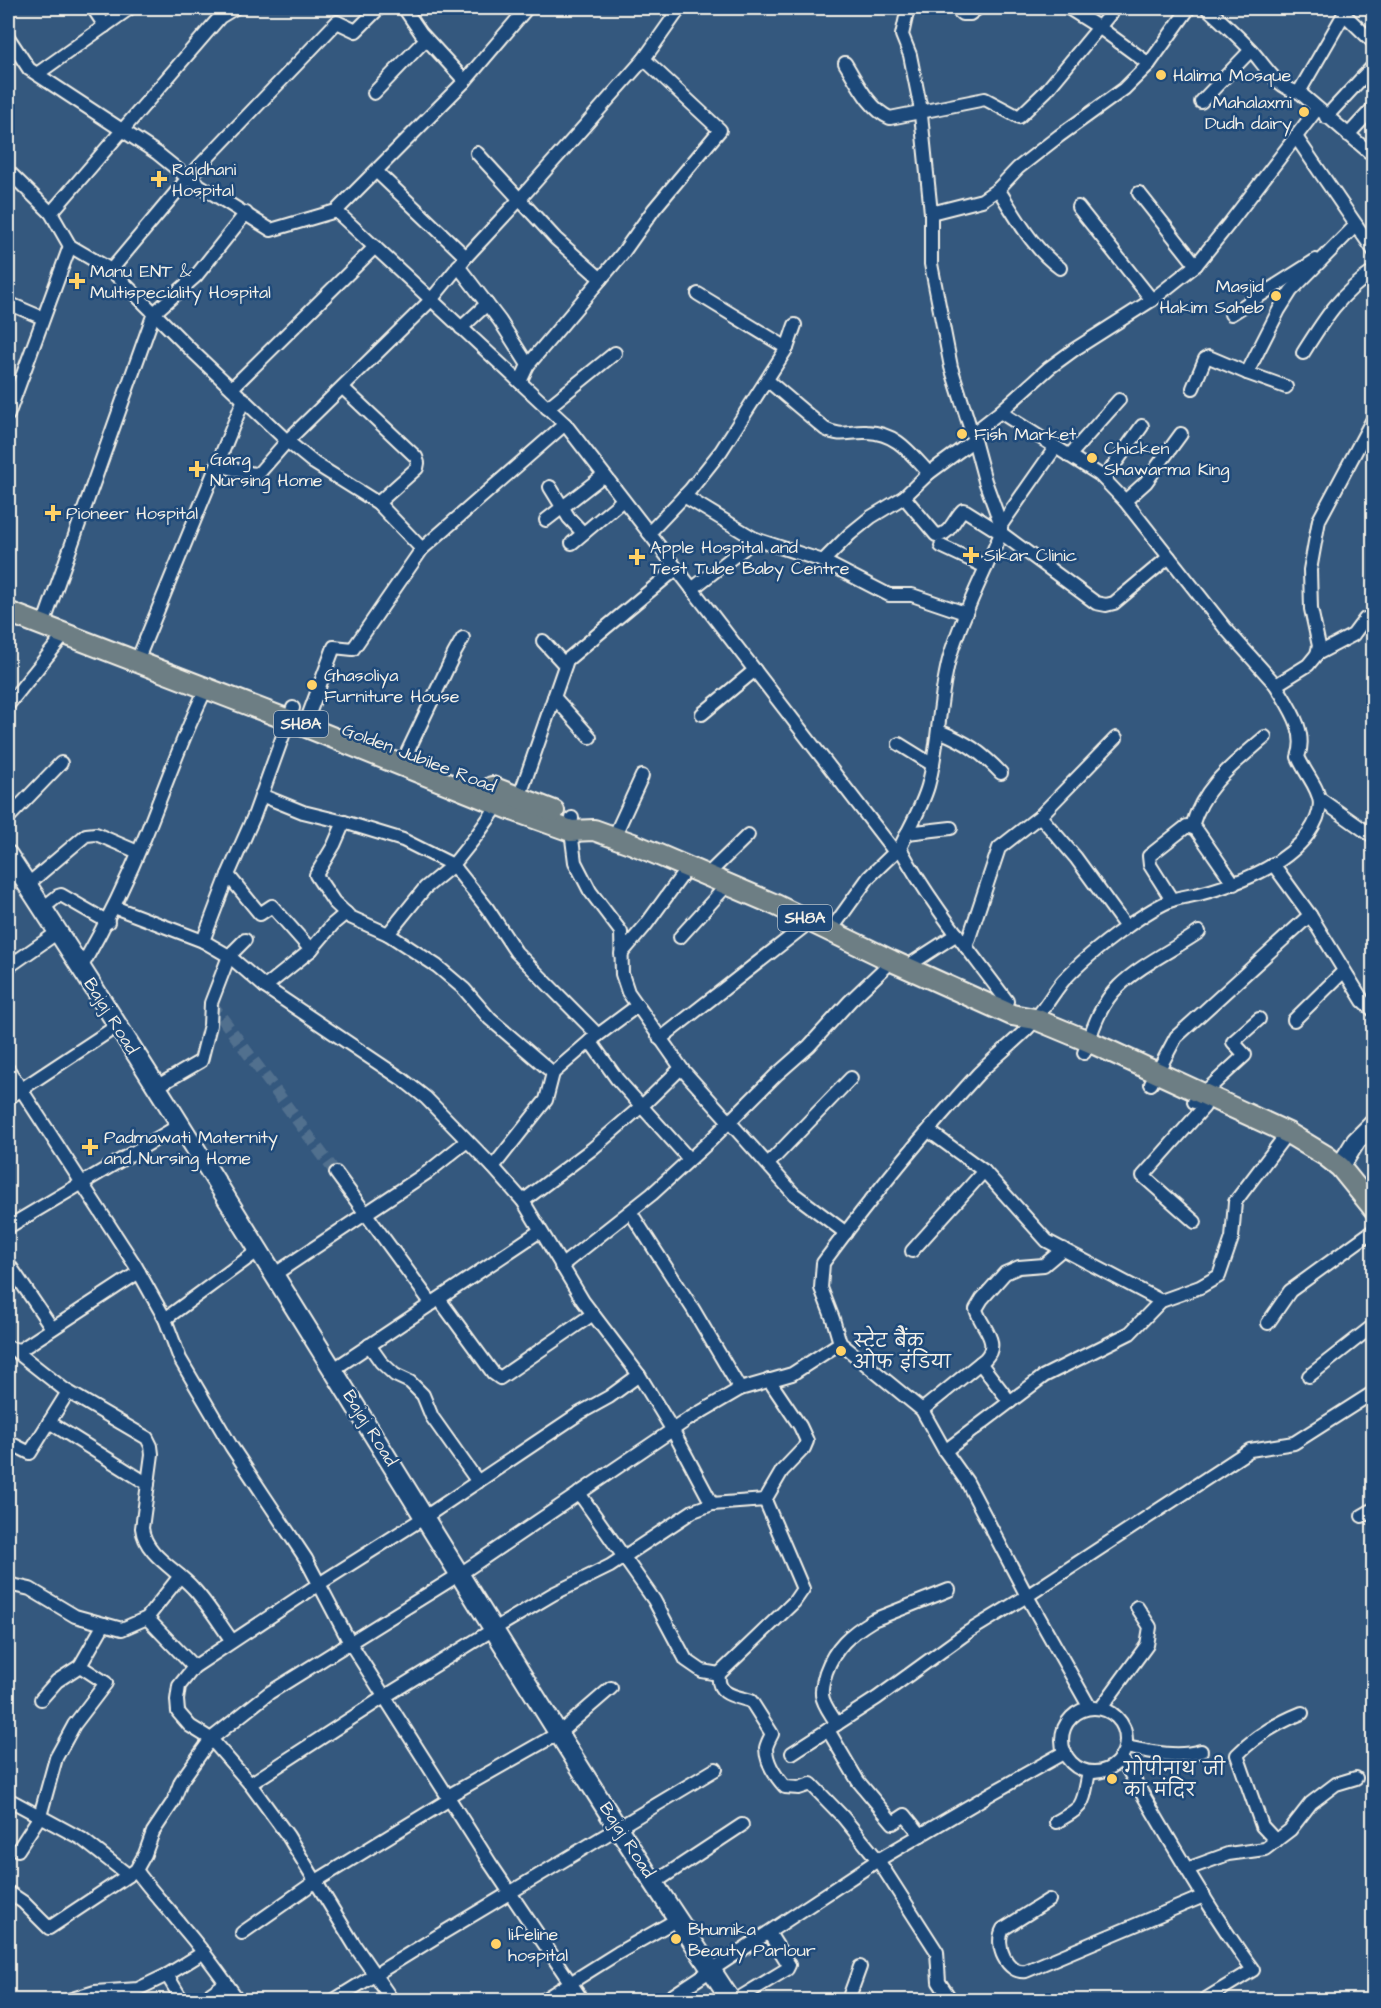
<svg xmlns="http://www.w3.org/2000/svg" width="1381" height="2008" font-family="'Architects Daughter','Playpen Sans Deva',sans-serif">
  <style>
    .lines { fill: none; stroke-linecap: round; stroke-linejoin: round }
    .street-tunnel { stroke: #516f8e; stroke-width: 12; stroke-dasharray: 12 6; stroke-linecap: butt }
    .street-casing { stroke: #f4f1e8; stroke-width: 16 }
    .secondary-casing { stroke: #f4f1e8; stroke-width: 22 }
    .primary-casing { stroke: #f4f1e8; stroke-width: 24 }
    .street { stroke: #1f4a7a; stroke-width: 12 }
    .secondary { stroke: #1f4a7a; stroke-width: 18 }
    .primary { stroke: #6d7e84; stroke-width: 20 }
    .poi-dot { fill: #ffd166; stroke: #1f4a7a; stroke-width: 2 }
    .labels { text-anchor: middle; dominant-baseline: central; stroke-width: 5; stroke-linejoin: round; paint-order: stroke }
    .shield { fill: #1f4a7a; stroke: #b4bfc7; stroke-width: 1.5 }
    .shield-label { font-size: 16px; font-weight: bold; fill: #f4f1e8 }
    .poi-label { font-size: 18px; fill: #f4f1e8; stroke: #1f4a7a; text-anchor: start }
    .street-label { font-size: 18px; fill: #f4f1e8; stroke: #1f4a7a }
  </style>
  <rect width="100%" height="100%" fill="#34587e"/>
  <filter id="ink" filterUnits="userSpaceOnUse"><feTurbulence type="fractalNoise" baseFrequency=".0167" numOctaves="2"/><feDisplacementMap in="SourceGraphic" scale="12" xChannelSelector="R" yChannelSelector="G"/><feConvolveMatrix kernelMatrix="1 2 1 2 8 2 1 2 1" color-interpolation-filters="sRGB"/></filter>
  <g filter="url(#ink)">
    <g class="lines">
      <path class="street-tunnel" d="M211,1003L336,1173"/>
      <g class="street-casing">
        <g id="street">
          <path d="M93,8L105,26"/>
          <path d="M908,8L902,35L910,55L920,105L931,213V264L951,367L974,440L985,481L1001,525V533C984,574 963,613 950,656C938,698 940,743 928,786C922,807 909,828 900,848C930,903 970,951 1007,1001"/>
          <path d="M955,8L962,14H970L978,8"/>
          <path d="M1068,8L1100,28L1149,64"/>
          <path d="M1207,8C1221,21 1237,35 1251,50C1264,64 1278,90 1299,92L1369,152"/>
          <path d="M1344,14L1374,43"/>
          <path d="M8,37L29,69L157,153L188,178L271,230L336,211L465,81L421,33L404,8"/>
          <path d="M845,63C857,82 869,109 890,118L985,99L1019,117L1047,90L1115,8"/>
          <path d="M37,74L130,8"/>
          <path d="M465,81L527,8"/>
          <path d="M1299,92L1344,14V8"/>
          <path d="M374,93L426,39"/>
          <path d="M1201,102L1251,50"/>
          <path d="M1326,117L1374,65"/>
          <path d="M1348,135L1374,107"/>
          <path d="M1296,137L1374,251"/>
          <path d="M477,153L556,239L601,279"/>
          <path d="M8,171L51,213L70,246L111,270L189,348L287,441L314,463L378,503L422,549L565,424L336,211"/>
          <path d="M998,189C1017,218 1032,248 1060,268"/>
          <path d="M1139,193L1196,265"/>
          <path d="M1078,207L1152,300"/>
          <path d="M51,213L220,17L235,8"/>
          <path d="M931,213L982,200L998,189L1018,168L1059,136L1124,89L1149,64L1189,8"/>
          <path d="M466,257L519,200L644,59L680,8"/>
          <path d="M458,266L500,321L528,365"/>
          <path d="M111,270L188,178L337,22L356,31L379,8"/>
          <path d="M698,294L787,348"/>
          <path d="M8,303L43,318"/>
          <path d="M1231,314L1316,260"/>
          <path d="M461,328L487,304"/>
          <path d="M1303,353C1325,318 1339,295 1374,271"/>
          <path d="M1247,373L1279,310L1291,291L1356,225"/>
          <path d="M767,380L825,429C842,438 849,431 867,432C897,433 910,453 929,473"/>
          <path d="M520,382L528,365L622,254L654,209L720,130L644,59"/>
          <path d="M232,388L375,247"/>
          <path d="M343,388L416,457L418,463L417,468L378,503"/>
          <path d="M1193,388L1205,359L1209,357L1247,373L1286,387"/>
          <path d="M547,408L615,353"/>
          <path d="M1000,412L1100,475L1125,501L1225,628L1276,685"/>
          <path d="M8,415L70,246"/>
          <path d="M565,424L895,852L900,848"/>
          <path d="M972,434L1000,412L1049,368L1075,349L1152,300L1196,265L1229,224L1317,109"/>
          <path d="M1069,456L1119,400"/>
          <path d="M218,465L254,474L259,473L287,441L431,300L466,257L376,171"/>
          <path d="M1104,479L1142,426"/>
          <path d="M550,487L569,518L583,533"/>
          <path d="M684,496L755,539L823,561L889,595H912L965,613"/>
          <path d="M904,497L936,535C950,536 954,518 963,510L966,511L1001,533L1096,603L1106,605L1114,603L1169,557"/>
          <path d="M1125,501L1146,482L1181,434"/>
          <path d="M546,520L604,475"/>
          <path d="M1001,525L1055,448"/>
          <path d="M649,533L690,490L721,451L787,348L795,325"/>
          <path d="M572,543L623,500"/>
          <path d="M941,546L986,567"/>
          <path d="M823,561L850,534L871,517L904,497L929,473L974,440"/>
          <path d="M692,589L756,539"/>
          <path d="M43,625L154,313L196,276L246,213"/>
          <path d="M543,641L565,665"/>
          <path d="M1317,654L1353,635L1365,619"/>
          <path d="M137,661L244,399"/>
          <path d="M554,697L590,737"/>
          <path d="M8,705L65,634"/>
          <path d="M309,714L334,647L353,649L422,549"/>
          <path d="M702,714L755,670"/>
          <path d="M939,731C966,742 981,752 1001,773"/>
          <path d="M899,744L933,765"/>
          <path d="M406,755L454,654L463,638"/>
          <path d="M261,795L303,812L344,822L403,840L453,865L487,908L516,952L598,1035"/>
          <path d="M519,798L567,660L676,569"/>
          <path d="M1320,799L1374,837"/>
          <path d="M499,804L477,835L453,865L425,888L388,934L437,966L464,989L490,1019L553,1073L590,1041L637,1006"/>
          <path d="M1040,816L1076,858L1126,927"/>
          <path d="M8,818L61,763"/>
          <path d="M572,818L571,831L575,862L590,891L621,932L622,974L628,992L682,1069L794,1194L846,1233"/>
          <path d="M344,822L334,845L316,875L334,902L350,917L388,934"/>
          <path d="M1192,826C1204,785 1234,764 1265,737"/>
          <path d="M907,833L951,828"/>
          <path d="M614,837L642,776"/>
          <path d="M1273,864L1310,915L1363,1001L1374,1011"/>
          <path d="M228,875L260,914L272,906L311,950"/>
          <path d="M707,875L748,835"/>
          <path d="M27,885L86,835L96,834L138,852"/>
          <path d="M1172,900L1150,865L1149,856L1187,826L1196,829L1234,884"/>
          <path d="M114,907L203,941"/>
          <path d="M43,908L58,896L61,895L108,922"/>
          <path d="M831,930L869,877L895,852"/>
          <path d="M680,937L728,884"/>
          <path d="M245,940L229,956L265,987L311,950L333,924L346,913"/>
          <path d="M966,947L999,848L1040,816L1116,738"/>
          <path d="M621,954L645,926L688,867"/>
          <path d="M8,967L58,932"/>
          <path d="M906,967L957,934"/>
          <path d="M81,968C106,924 128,879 147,832C166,784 183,735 206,689"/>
          <path d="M1294,1020L1344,971"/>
          <path d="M660,1039L811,921"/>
          <path d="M590,1041L617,1079L689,1159"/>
          <path d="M1084,1053C1092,1031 1100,1004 1118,987C1140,965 1173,950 1199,932"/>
          <path d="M8,1069L135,1265L165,1319L180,1359L231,1446L306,1559L349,1641L490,1863L582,2000"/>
          <path d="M1151,1084L1176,1037L1310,915"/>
          <path d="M156,1087L201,1061L210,1025L211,1003L229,956L203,941L228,875L254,816L293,708"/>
          <path d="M8,1098L117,1026"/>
          <path d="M1194,1102L1245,1055L1233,1042L1259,1019"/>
          <path d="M929,1131L984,1171L1047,1241L1161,1301"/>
          <path d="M768,1164L851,1078"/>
          <path d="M493,1167L546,1100L553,1073"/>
          <path d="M336,1173L432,1304"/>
          <path d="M523,1201L592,1149L644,1104L681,1068"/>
          <path d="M631,1213L693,1309L740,1389"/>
          <path d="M1195,1222L1143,1176L1204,1107"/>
          <path d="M8,1227L180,1125"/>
          <path d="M912,1251L984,1171"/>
          <path d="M8,1263L52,1328"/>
          <path d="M561,1266L652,1194L711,1140L776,1075L809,1046L850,1001L892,961"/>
          <path d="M275,1274L428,1172L467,1141"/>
          <path d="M439,1299L493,1373L500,1378L593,1314"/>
          <path d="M165,1319L259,1250"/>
          <path d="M1268,1323L1290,1291L1374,1230"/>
          <path d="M840,1343L833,1319L821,1288L823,1263C871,1198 923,1134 978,1074C994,1058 1012,1044 1028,1028C1041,1014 1051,996 1063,981C1081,961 1104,943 1125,928C1139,918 1156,906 1172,900C1180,897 1190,896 1199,894C1237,884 1284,867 1308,834C1333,798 1313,789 1298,757C1308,731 1288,706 1276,685L1308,665L1317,654L1319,646L1311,609L1310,570L1319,520L1374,417"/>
          <path d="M369,1345L381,1362L395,1375L410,1382L423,1395L432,1417L478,1482"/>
          <path d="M9,1348L20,1350L139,1272"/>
          <path d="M13,1349L65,1390L147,1438L151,1446L152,1454L142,1528C145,1555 176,1569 193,1588C208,1604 219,1623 232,1641"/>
          <path d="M980,1363L1010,1402"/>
          <path d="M334,1369L540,1231"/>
          <path d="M1309,1376L1374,1325"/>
          <path d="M922,1410L985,1359C1002,1342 980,1326 976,1309L982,1299L1005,1273L1019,1267L1044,1265L1063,1249"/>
          <path d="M49,1422L148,1484"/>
          <path d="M8,1442L30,1453L68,1392"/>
          <path d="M945,1451L1044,1376L1130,1333L1161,1301L1200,1287L1219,1276L1232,1238L1235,1202L1282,1140"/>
          <path d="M579,1493L654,1600L686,1660L702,1671L719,1674"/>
          <path d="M765,1500L782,1471L804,1448L807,1441L800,1426L769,1380"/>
          <path d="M712,1504L765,1500L803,1589L794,1602L719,1674C716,1695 735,1696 751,1701L772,1734C770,1738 767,1743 766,1748C766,1762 776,1777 785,1787L799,1788L811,1784L843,1817L878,1860L937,1952L939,1982L951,2000"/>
          <path d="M1362,1516L1374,1509"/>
          <path d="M8,1584L30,1589L75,1616L122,1629L147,1618L180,1576"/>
          <path d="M147,1618L194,1667"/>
          <path d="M41,1699L57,1681L80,1666"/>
          <circle cx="1094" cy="1740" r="32"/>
          <path d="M1101,1708L1147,1645L1150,1627L1137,1607"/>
          <path d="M837,1724C832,1715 823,1705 822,1695C821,1687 824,1679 826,1672C835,1647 850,1634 873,1620L949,1590"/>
          <path d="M828,1730L858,1781L893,1823L905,1815L921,1835"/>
          <path d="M1126,1747C1151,1752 1176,1758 1201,1751"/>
          <path d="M792,1753L877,1698L968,1632L1027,1596L1250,1450L1294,1443L1374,1392"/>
          <path d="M1121,1758C1164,1829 1204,1903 1253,1970L1204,2000"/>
          <path d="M250,1784L384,1697L494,1629L553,1594L610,1566L693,1511L712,1504L672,1429L639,1375L583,1301L523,1201L493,1167L426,1098L402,1079L265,987"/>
          <path d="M448,1796L559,1733L611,1688"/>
          <path d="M8,1799L82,1839L128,1875"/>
          <path d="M1056,1822C1086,1805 1082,1806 1089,1772"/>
          <path d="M1276,1841L1262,1826L1237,1755C1255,1736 1277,1723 1302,1713"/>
          <path d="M18,1850L40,1816L56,1758L74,1725L106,1683L80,1666L104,1624"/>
          <path d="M1187,1869L1228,1854L1265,1849L1290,1830L1311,1803L1336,1784L1356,1778"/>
          <path d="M136,1870C150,1890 166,1906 181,1925C202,1949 220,1974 238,2000"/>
          <path d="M654,1883L742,1825"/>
          <path d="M8,1892L23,1902L49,1928L136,1870L145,1854L153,1832L173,1802L181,1781L211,1739L269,1693L460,1574L687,1420L740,1389L792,1374L840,1343L922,1410L945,1451L967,1482L1027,1596L1090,1708"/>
          <path d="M1049,1900L1003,1929C994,1945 1007,1974 1026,1971L1204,1896"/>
          <path d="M242,1933L316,1881L450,1799"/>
          <path d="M167,1975L204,1952"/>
          <path d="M69,2000L95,1992L138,1989L167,1975L182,2000"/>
          <path d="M202,2000L226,1983"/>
          <path d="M334,2000L436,1937L716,1769"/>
          <path d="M392,2000L355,1946L288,1836L250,1784L211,1739L190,1726L178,1712L177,1700L179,1686L194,1667L319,1584L425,1517L580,1413L609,1397L639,1375"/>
          <path d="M543,2000L618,1953L678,1919"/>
          <path d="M666,2000L878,1860L992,1793L1065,1752"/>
          <path d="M736,2000L787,1969L789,1965L769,1933"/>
          <path d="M848,2000L860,1967"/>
        </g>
      </g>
      <g class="secondary-casing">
        <g id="secondary">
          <path d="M8,855C212,1167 402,1486 601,1801C643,1868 688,1934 731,2000"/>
          <path d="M1340,1167L1356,1141L1374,1123"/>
        </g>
      </g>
      <g class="primary-casing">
        <g id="primary">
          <path d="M8,612L304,726L515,811L571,831L594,830L633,844L776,905L892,961L1012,1015L1035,1019L1088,1041L1288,1133L1326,1156L1340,1167L1374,1209"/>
          <path d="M492,787L554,811"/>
        </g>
      </g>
      <use href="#street" class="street"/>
      <use href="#secondary" class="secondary"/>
      <use href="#primary" class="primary"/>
    </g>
  </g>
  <g class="poi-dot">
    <circle cx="1161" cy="75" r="6"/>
    <circle cx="1304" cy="112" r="6"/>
    <path d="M156 170h6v6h6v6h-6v6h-6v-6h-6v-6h6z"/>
    <path d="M74 272h6v6h6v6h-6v6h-6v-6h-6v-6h6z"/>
    <circle cx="1276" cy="296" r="6"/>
    <circle cx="962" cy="434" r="6"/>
    <circle cx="1092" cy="458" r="6"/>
    <path d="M194 460h6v6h6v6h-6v6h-6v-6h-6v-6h6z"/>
    <path d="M50 504h6v6h6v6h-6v6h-6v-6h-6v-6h6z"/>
    <path d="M968 546h6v6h6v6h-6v6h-6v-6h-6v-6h6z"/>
    <path d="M634 548h6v6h6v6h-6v6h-6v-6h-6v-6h6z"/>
    <circle cx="312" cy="685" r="6"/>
    <path d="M87 1138h6v6h6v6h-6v6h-6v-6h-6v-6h6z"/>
    <circle cx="841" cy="1351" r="6"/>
    <circle cx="1112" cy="1779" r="6"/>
    <circle cx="676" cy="1939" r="6"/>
    <circle cx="496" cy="1944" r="6"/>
  </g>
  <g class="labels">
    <g class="shield">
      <rect x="274" y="711" width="54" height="26" rx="4.5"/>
      <rect x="778" y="905" width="54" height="26" rx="4.5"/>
    </g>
    <g class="shield-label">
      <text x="301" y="724">SH8A</text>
      <text x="805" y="918">SH8A</text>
    </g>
    <g class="poi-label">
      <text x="1173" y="75">Halima Mosque</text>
      <text x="1292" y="102" text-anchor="end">Mahalaxmi<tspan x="1292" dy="21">Dudh dairy</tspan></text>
      <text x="172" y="169">Rajdhani<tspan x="172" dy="21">Hospital</tspan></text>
      <text x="90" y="271">Manu ENT &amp;<tspan x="90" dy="21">Multispeciality Hospital</tspan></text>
      <text x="1264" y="286" text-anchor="end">Masjid<tspan x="1264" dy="21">Hakim Saheb</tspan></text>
      <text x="974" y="434">Fish Market</text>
      <text x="1104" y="448">Chicken<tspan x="1104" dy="21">Shawarma King</tspan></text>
      <text x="210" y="459">Garg<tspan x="210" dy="21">Nursing Home</tspan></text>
      <text x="66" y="513">Pioneer Hospital</text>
      <text x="650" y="547">Apple Hospital and<tspan x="650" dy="21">Test Tube Baby Centre</tspan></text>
      <text x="984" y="555">Sikar Clinic</text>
      <text x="324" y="675">Ghasoliya<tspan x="324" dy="21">Furniture House</tspan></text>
      <text x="104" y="1137">Padmawati Maternity<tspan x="104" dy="21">and Nursing Home</tspan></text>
      <text x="853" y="1341">स्टेट बेैंक<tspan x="853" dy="21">ओफ इंडिया</tspan></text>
      <text x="1124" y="1769">गोपीनाथ जी<tspan x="1124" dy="21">का मंदिर</tspan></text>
      <text x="688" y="1929">Bhumika<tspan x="688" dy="21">Beauty Parlour</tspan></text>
      <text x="508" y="1934">lifeline<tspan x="508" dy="21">hospital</tspan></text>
    </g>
    <g class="street-label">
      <text transform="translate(419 758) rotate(21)">Golden Jubilee Road</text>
      <text transform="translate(111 1016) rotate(58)">Bajaj Road</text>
      <text transform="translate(370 1428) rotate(58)">Bajaj Road</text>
      <text transform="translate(627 1840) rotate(57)">Bajaj Road</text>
    </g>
  </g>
  <rect width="1381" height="2008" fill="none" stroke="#1f4a7a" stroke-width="30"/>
  <rect x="15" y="15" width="1351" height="1978" fill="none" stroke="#f4f1e8" stroke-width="2" filter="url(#ink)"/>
</svg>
